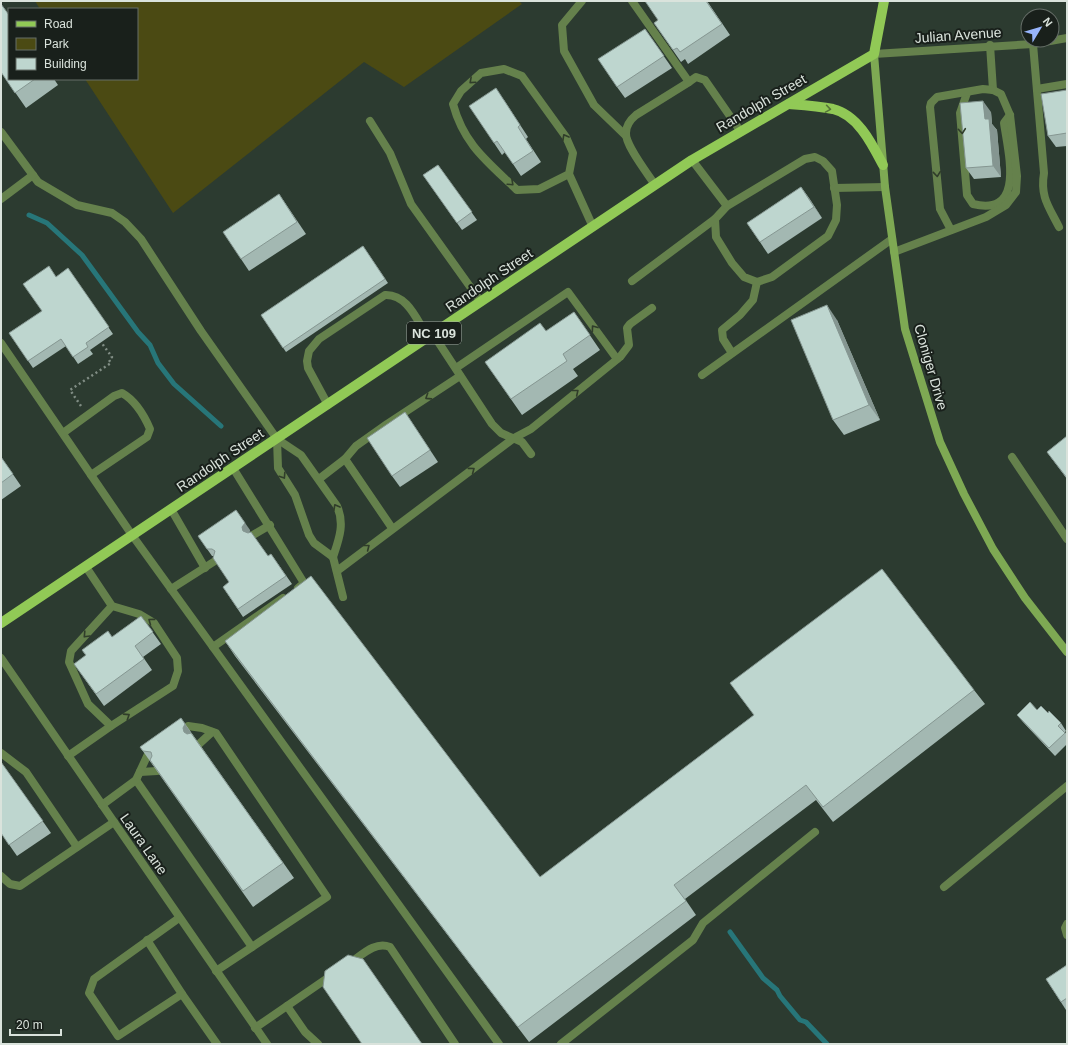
<svg xmlns="http://www.w3.org/2000/svg" width="1068" height="1045" font-family="Helvetica,sans-serif">
  <style>
    .green { fill: #4b4a13 }
    .lines { fill: none; stroke-linecap: round; stroke-linejoin: round }
    .stream { stroke: #277679; stroke-width: 5 }
    .path { stroke: #808d84; stroke-width: 2.5; stroke-dasharray: 2 3; stroke-linecap: butt }
    .service { stroke: #65814c; stroke-width: 8 }
    .minor { stroke: #65814c; stroke-width: 8 }
    .tertiary { stroke: #65814c; stroke-width: 8 }
    .secondary { stroke: #7ea953; stroke-width: 8 }
    .primary { stroke: #91c956; stroke-width: 10 }
    .wall { fill: #a3b8b2 }
    .shaded-wall { fill: #859691 }
    .building { fill: #bed6cf; stroke: #859691 }
    .oneway { stroke: #303d2a }
    .oneway2 { stroke: #557438 }
    .labels { text-anchor: middle; dominant-baseline: central; stroke-width: 4; stroke-linejoin: round; paint-order: stroke }
    .shield { fill: #19201b; stroke: #a0a8a2; stroke-width: 1 }
    .shield-label { font-size: 13px; font-weight: bold; fill: #dae3dc }
    .street-label { font-size: 14px; fill: #dae3dc; stroke: #19201b }
  </style>
  <rect width="100%" height="100%" fill="#2c3b30"/>
  <path class="green" d="M35,1H519L522,4L404,87L364,62L173,213L85,79H137V9H40Z"/>
  <g class="lines">
    <g class="stream">
      <path d="M29,215L47,223L82,255L138,332L150,345L158,363L174,384L221,426"/>
      <path d="M730,932L763,978L777,990L780,996L800,1020L806,1022L827,1044"/>
    </g>
    <path class="path" d="M81,406L70,390L111,363L109,360L112,357L101,342"/>
    <g class="service">
      <path d="M582,1L562,25L564,51L594,105L625,135"/>
      <path d="M632,1L689,82"/>
      <path d="M1033,44L1044,173C1040,197 1049,207 1059,227"/>
      <path d="M990,45L993,90"/>
      <path d="M1037,89L1067,84"/>
      <path d="M967,93L960,113L967,195L973,204C1026,217 1008,152 1004,123L1010,115"/>
      <path d="M370,121L390,153L411,204L481,302"/>
      <path d="M1,132L38,182L77,205L112,213L125,222L141,239L201,331L277,439L301,455L337,506C345,524 339,539 333,557"/>
      <path d="M815,157L823,161L832,171L837,205L836,220L828,236L772,277L757,282L744,277L732,263L716,237L715,219L727,206L805,159Z"/>
      <path d="M692,160L727,206"/>
      <path d="M569,174L539,189L517,190C488,162 464,145 453,104L461,91L481,73L504,69L522,76L566,137L573,153L569,174L593,227"/>
      <path d="M655,185C648,174 625,145 626,133C626,125 630,120 636,115L689,82L696,77L705,80L741,132"/>
      <path d="M834,188L885,187"/>
      <path d="M1,199L33,175"/>
      <path d="M894,252L986,217L1006,205L1016,192L1017,176L1010,115L1001,94L993,90L983,89L937,97L931,103L930,107L940,209L951,230"/>
      <path d="M632,281L715,219"/>
      <path d="M433,334L492,424L501,433L522,442L531,454"/>
      <path d="M1,343L132,535L213,647L283,598"/>
      <path d="M732,353L723,339L722,330L740,315L753,300L757,282"/>
      <path d="M456,368L568,292L617,359"/>
      <path d="M702,375L892,239"/>
      <path d="M328,405L308,368L307,361L309,351L319,339L385,295C408,294 417,321 428,337"/>
      <path d="M63,433L114,396L122,393C136,401 144,415 150,429L147,437L91,475"/>
      <path d="M277,439L278,468L295,495L309,535L314,543L333,557L343,597"/>
      <path d="M1012,457L1067,539"/>
      <path d="M345,459L392,528"/>
      <path d="M233,468L304,583L298,588"/>
      <path d="M319,479L345,459L356,446L387,424L460,376"/>
      <path d="M171,509L205,568"/>
      <path d="M253,535L270,525"/>
      <path d="M86,567L112,606L139,614L154,623L177,658L178,671L173,686L111,726L88,704L69,662L71,651L112,606"/>
      <path d="M337,571L514,438L531,429L620,357L629,345L627,328L630,324L652,308"/>
      <path d="M171,589L215,561"/>
      <path d="M213,647L499,1044"/>
      <path d="M179,732L188,726L202,728L216,733L327,897L216,971"/>
      <path d="M199,744L212,732"/>
      <path d="M1,753L26,772L77,847"/>
      <path d="M68,756L111,726"/>
      <path d="M140,772L157,771"/>
      <path d="M136,780L252,947"/>
      <path d="M102,805L136,780L149,752L153,749"/>
      <path d="M1,876L10,884L20,886L114,822"/>
      <path d="M944,887L1067,786"/>
      <path d="M1067,924L1065,928L1067,935"/>
      <path d="M147,940L182,994L118,1036L89,993L94,979L179,918"/>
      <path d="M350,963C362,955 375,941 390,947L455,1044"/>
      <path d="M182,994L217,1044"/>
      <path d="M287,1006L305,1032L318,1044"/>
      <path d="M255,1028L332,975"/>
      <path d="M561,1044L693,940L703,923L815,832"/>
    </g>
    <path class="minor" d="M1,658L267,1044"/>
    <path class="tertiary" d="M874,54L1033,44L1067,38"/>
    <path class="secondary" d="M874,54L885,187L905,329L940,442L964,494L993,549L1025,598L1067,652"/>
    <g class="primary">
      <path d="M789,104C803,105 819,106 833,109C858,115 872,144 883,165"/>
      <path d="M1,623L692,160L874,54L884,1"/>
    </g>
  </g>
  <g class="wall">
    <path d="M707,1L730,35L688,64L685,59L681,62L654,23Z"/>
    <path d="M645,29L672,68L625,98L617,87Z"/>
    <path d="M1,72L9,79H54L58,85L26,108Z"/>
    <path d="M1067,90V146L1056,147L1048,136Z"/>
    <path d="M504,100L528,137L526,139L541,162L521,176L505,152L502,155L494,143Z"/>
    <path d="M991,112L992,124L997,130L1001,177L974,179L966,168Z"/>
    <path d="M438,165L477,220L462,230L423,175Z"/>
    <path d="M801,187L809,198L822,218L768,254L747,223Z"/>
    <path d="M279,194L306,234L249,271L241,259Z"/>
    <path d="M363,246L388,283L286,352L261,315Z"/>
    <path d="M68,268L113,334L90,350L93,354L78,364L66,346L33,368L9,333L42,311L56,277Z"/>
    <path d="M574,312L600,350L573,369L578,376L522,415L485,362L546,331Z"/>
    <path d="M837,320L880,420L844,435L833,420Z"/>
    <path d="M405,412L438,462L400,487L392,476Z"/>
    <path d="M1067,436V479L1047,452Z"/>
    <path d="M1,457L21,486L1,500Z"/>
    <path d="M250,530L249,533L268,556L271,554L292,584L243,617L223,587L229,582L214,556H212L198,536Z"/>
    <path d="M141,616L161,644L143,657L152,670L104,706L74,664L86,656L82,650L112,637Z"/>
    <path d="M225,641L540,877L754,715L730,683L974,690L985,704L833,822L816,800L685,899L696,915L529,1042L235,656Z"/>
    <path d="M1037,710L1048,713L1061,723L1066,731L1065,732L1067,735V744L1055,756L1023,722L1017,715Z"/>
    <path d="M181,718L294,878L253,907L140,747Z"/>
    <path d="M1,762L51,833L17,856L1,833Z"/>
    <path d="M1067,965V1009L1066,1010L1046,979Z"/>
  </g>
  <g class="shaded-wall">
    <path d="M983,101L991,112L992,124L997,130L1001,177L993,166L985,119Z"/>
    <path d="M801,187L809,198L822,218L814,207Z"/>
    <path d="M827,305L837,320L880,420L869,405Z"/>
    <path d="M236,510L250,530L248,535L243,531Z"/>
    <path d="M185,724L196,740L184,732L183,728Z"/>
  </g>
  <g class="building">
    <path d="M645,1H706L722,24L680,52L677,48L673,50L654,23L658,20Z"/>
    <path d="M1,4L9,15V79H35L15,93L1,72Z"/>
    <path d="M645,29L664,56L617,87L598,59Z"/>
    <path d="M496,88L520,125L518,127L533,151L513,164L497,141L494,143L469,106Z"/>
    <path d="M1067,90V133L1048,136L1041,94Z"/>
    <path d="M983,101L985,119H989L993,166L966,168L960,103Z"/>
    <path d="M438,165L472,212L457,223L423,175Z"/>
    <path d="M801,187L814,207L760,242L747,223Z"/>
    <path d="M279,194L297,222L241,259L223,232Z"/>
    <path d="M363,246L385,279L283,348L261,315Z"/>
    <path d="M49,266L56,277L68,268L109,327L86,343L88,347L73,357L61,339L28,361L9,333L42,311L23,284Z"/>
    <path d="M827,305L869,405L833,420L791,320Z"/>
    <path d="M574,312L590,335L563,354L567,361L511,399L485,362L540,323L546,331Z"/>
    <path d="M405,412L430,450L392,476L367,438Z"/>
    <path d="M1067,436V478L1047,452Z"/>
    <path d="M1,457L13,474L1,483Z"/>
    <path d="M236,510L245,523L242,527L243,531L248,533L251,532L268,556L271,554L286,576L238,609L223,587L229,582L213,558L215,551L212,549H207L198,536Z"/>
    <path d="M882,569L974,690L823,807L806,785L674,885L686,901L518,1027L225,641L311,576L540,877L754,715L730,683Z"/>
    <path d="M141,616L153,632L135,646L144,659L96,694L74,664L86,655L82,650L108,631L112,637Z"/>
    <path d="M1030,702L1037,710L1041,706L1048,713L1049,711L1061,723L1058,726L1065,733L1049,748L1017,715Z"/>
    <path d="M181,718L185,724L183,728L184,732L187,734L191,733L283,863L243,891L150,760L152,756L151,752L143,751L140,747Z"/>
    <path d="M1,762L43,821L9,845L1,833Z"/>
    <path d="M348,955L363,959L422,1044H362L323,987L325,971Z"/>
    <path d="M1067,965V998L1061,1002L1046,979Z"/>
  </g>
  <defs><path id="oneway-chevron" d="M-2-3.5L2.5 0L-2 3.5" fill="none" stroke-width="1.6" stroke-linecap="round" stroke-linejoin="round"/></defs>
  <g class="oneway">
    <use href="#oneway-chevron" transform="translate(472 81) rotate(138)"/>
    <use href="#oneway-chevron" transform="translate(962 131) rotate(85)"/>
    <use href="#oneway-chevron" transform="translate(565 137) rotate(-119)"/>
    <use href="#oneway-chevron" transform="translate(937 174) rotate(84)"/>
    <use href="#oneway-chevron" transform="translate(511 183) rotate(43)"/>
    <use href="#oneway-chevron" transform="translate(594 328) rotate(-126)"/>
    <use href="#oneway-chevron" transform="translate(576 392) rotate(-39)"/>
    <use href="#oneway-chevron" transform="translate(428 397) rotate(147)"/>
    <use href="#oneway-chevron" transform="translate(472 470) rotate(-37)"/>
    <use href="#oneway-chevron" transform="translate(283 476) rotate(57)"/>
    <use href="#oneway-chevron" transform="translate(336 507) rotate(-119)"/>
    <use href="#oneway-chevron" transform="translate(367 547) rotate(-38)"/>
    <use href="#oneway-chevron" transform="translate(151 621) rotate(-143)"/>
    <use href="#oneway-chevron" transform="translate(86 635) rotate(133)"/>
    <use href="#oneway-chevron" transform="translate(127 716) rotate(-33)"/>
  </g>
  <use class="oneway2" href="#oneway-chevron" transform="translate(828 109) rotate(9)"/>
  <g class="labels">
    <rect class="shield" x="407" y="322" width="54" height="22" rx="3"/>
    <g class="shield-label">
      <text x="434" y="333">NC 109</text>
    </g>
    <g class="street-label">
      <text transform="translate(958 35) rotate(-4)">Julian Avenue</text>
      <text transform="translate(761 103) rotate(-30)">Randolph Street</text>
      <text transform="translate(489 280) rotate(-34)">Randolph Street</text>
      <text transform="translate(931 367) rotate(74)">Cloniger Drive</text>
      <text transform="translate(220 460) rotate(-34)">Randolph Street</text>
      <text transform="translate(144 844) rotate(55)">Laura Lane</text>
    </g>
  </g>
  <rect width="1068" height="1045" fill="none" stroke="#dae3dc" stroke-width="4"/>
  <rect x="8" y="8" width="130" height="72" fill="#19201b" stroke="#666e68"/>
  <rect x="16" y="21" width="20" height="6" fill="#91c956" stroke="#666e68"/>
  <text x="44" y="28" font-size="12" fill="#dae3dc">Road</text>
  <rect x="16" y="38" width="20" height="12" fill="#4b4a13" stroke="#666e68"/>
  <text x="44" y="48" font-size="12" fill="#dae3dc">Park</text>
  <rect x="16" y="58" width="20" height="12" fill="#bed6cf" stroke="#666e68"/>
  <text x="44" y="68" font-size="12" fill="#dae3dc">Building</text>
  <g transform="translate(1040 28) rotate(52)"><circle r="19" fill="#19201b" stroke="#666e68"/>
  <path d="M0-3L7 15L0 10L-7 15Z" fill="#98b5fd"/>
  <text y="-6" font-size="11" font-weight="bold" text-anchor="middle" fill="#dae3dc">N</text>
  </g>
  <path d="M10 1029v6h51v-6" fill="none" stroke="#dae3dc" stroke-width="2"/>
  <text x="16" y="1029" font-size="12" fill="#dae3dc" stroke="#19201b" stroke-width="3" paint-order="stroke">20 m</text>
</svg>
